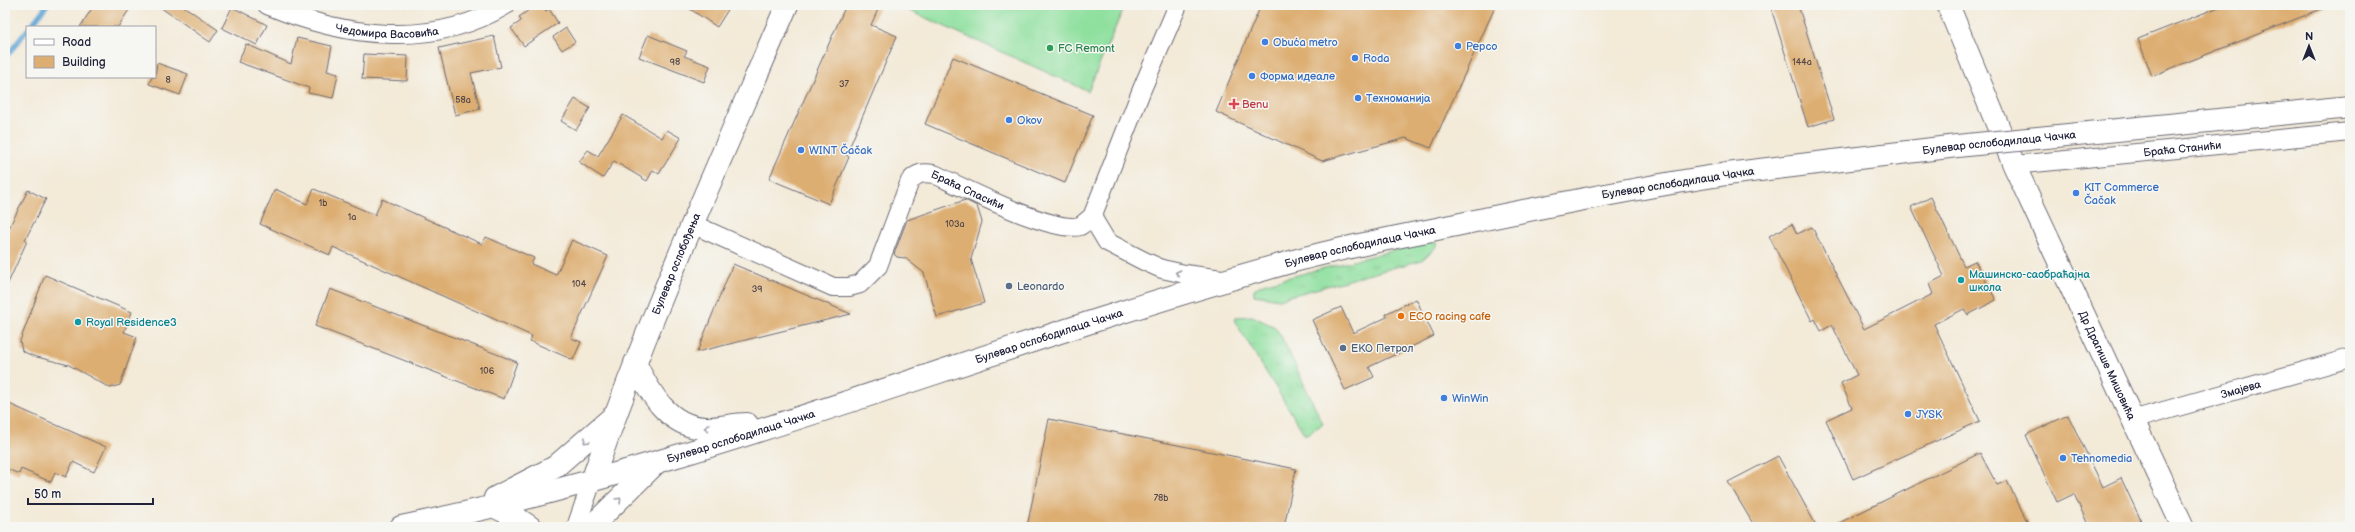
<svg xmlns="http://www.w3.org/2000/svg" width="2355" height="532" font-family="'Balsamiq Sans',sans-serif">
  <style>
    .grass { fill: url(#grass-tufts); stroke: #58816d }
    .pitch { fill: #8fe09f; stroke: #58816d }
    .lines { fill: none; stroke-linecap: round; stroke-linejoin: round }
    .stream { stroke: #61a5d6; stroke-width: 5 }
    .building { fill: #ddae72 }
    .street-casing { stroke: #6b6872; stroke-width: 20 }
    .secondary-casing { stroke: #6b6872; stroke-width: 24 }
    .primary-casing { stroke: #6b6872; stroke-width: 24 }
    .street { stroke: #fff; stroke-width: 18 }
    .secondary { stroke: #fff; stroke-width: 22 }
    .primary { stroke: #fff; stroke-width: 22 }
    .primary-bridge-casing { stroke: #6b6872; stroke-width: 24; stroke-linecap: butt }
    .primary-bridge { stroke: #fff; stroke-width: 22 }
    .oneway { stroke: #9c9ca7 }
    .shop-dot { fill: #3f7fe0; stroke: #f6f6f2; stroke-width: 1.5 }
    .leisure-dot { fill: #2e9e5b; stroke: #f6f6f2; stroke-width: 1.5 }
    .health-dot { fill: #e0444e; stroke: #f6f6f2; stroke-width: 1.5 }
    .culture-dot { fill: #0f9aa8; stroke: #f6f6f2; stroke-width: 1.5 }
    .service-dot { fill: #5c6f8a; stroke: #f6f6f2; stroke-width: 1.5 }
    .food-dot { fill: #e8710a; stroke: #f6f6f2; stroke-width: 1.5 }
    .labels { text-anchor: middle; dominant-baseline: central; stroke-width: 3; stroke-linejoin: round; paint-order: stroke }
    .number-label { font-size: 9px; fill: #514549 }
    .street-label { font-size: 11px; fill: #22223b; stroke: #f6f6f2 }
    .shop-label { font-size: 11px; fill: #366cbe; stroke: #f6f6f2; text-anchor: start }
    .leisure-label { font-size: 11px; fill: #27864d; stroke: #f6f6f2; text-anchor: start }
    .health-label { font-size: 11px; fill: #be3a42; stroke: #f6f6f2; text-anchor: start }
    .culture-label { font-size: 11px; fill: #0d838f; stroke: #f6f6f2; text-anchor: start }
    .service-label { font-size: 11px; fill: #4e5e75; stroke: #f6f6f2; text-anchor: start }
    .food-label { font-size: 11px; fill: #c56008; stroke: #f6f6f2; text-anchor: start }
  </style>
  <defs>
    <pattern id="grass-tufts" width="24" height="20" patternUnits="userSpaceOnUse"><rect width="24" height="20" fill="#8fe09f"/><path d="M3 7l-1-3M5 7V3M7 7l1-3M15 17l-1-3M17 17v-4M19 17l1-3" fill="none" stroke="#7bc08a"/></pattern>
  </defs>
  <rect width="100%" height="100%" fill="#f6f6f2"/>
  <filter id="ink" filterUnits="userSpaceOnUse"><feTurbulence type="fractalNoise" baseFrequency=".025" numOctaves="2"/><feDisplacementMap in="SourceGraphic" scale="8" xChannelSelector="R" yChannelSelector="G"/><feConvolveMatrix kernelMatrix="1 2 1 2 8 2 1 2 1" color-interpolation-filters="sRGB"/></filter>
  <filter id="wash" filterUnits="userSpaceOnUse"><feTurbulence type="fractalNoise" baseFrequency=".012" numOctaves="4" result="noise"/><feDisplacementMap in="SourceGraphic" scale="16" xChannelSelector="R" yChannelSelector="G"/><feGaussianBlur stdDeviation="0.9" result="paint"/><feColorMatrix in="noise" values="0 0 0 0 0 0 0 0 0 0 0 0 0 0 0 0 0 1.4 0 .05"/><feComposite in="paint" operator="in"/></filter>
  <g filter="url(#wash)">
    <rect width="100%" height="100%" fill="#f3ead8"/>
    <g class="grass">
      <path d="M1429,241L1437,243L1435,248L1422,260L1279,299L1254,295V289L1263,284Z"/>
      <path d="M1252,316L1275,327L1281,336L1323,424L1305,435L1234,320L1237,317Z"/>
    </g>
    <path class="pitch" d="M897,5H1125L1088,91Z"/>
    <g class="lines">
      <g class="stream">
        <path d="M30,27L47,5"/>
        <path d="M5,58L27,30"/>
      </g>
    </g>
    <g id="blocks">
      <g class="building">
        <path d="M94,5H132L118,27H80Z"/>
        <path d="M157,5H182L218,30L210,42Z"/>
        <path d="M536,5H543L546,11L549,9L558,23L524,46L511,28L521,21L519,17Z"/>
        <path d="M684,5H731L717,27Z"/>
        <path d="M846,5H880L871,25L897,36L846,155L849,157L829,204L769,179Z"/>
        <path d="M1261,5H1496L1431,148L1406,138L1322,161L1216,112Z"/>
        <path d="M1770,5H1798L1834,119L1808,127Z"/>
        <path d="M2224,5H2329V6L2152,76L2138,39Z"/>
        <path d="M232,7L267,25L257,45L222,28Z"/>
        <path d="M566,28L575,42L562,50L553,37Z"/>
        <path d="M648,35L687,51L684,56L710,66L704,82L639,57Z"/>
        <path d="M494,36L501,67L471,73L480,109L455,115L439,48Z"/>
        <path d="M297,38L332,46L327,71L338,74L333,98L308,93L309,88L238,62L246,44L291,64Z"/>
        <path d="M364,54L408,56L407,81L362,79Z"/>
        <path d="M953,57L1093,115L1065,183L925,124Z"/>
        <path d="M157,63L188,74L180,95L149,84L152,77H155Z"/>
        <path d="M575,99L590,108L576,130L561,121Z"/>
        <path d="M623,115L662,138L667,130L681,138L659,174L653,170L647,181L614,161L603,178L579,162L588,150L598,156Z"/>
        <path d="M275,189L307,204L314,189L375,215L382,199L482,244L486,237L534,258L531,264L556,275L572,240L608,256L571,338L581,342L573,360L530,341L532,336L333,247L330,255L260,224Z"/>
        <path d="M28,190L46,199L25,240L27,241L5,290V236Z"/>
        <path d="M1931,197L1964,266L1975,261L1996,300L1968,315L1964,309L1934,324L1980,421L1853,479L1826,420L1852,408L1841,383L1857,375L1832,325L1821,331L1815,319L1812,321L1769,236L1792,224L1797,234L1812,227L1864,329L1933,294L1929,284L1944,276L1911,207Z"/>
        <path d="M965,200L977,206L982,222L971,259L984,303L937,317L924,273L905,258L897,257L894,254L907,220Z"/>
        <path d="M733,264L851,314L697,352Z"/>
        <path d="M45,275L132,312L124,332L137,337L120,385L110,388L69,365L33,356L22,351L20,341Z"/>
        <path d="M330,289L517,362L504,399L315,326Z"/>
        <path d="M1416,299L1434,336L1369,367L1374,377L1345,390L1312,320L1341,307L1353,333L1387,317L1385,314Z"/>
        <path d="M5,402L106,447L94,472L73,462L66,477L55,472L51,482L21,469L19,474L5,468Z"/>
        <path d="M2068,415L2103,487L2121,478L2144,527H2089L2074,494L2057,502L2026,435Z"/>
        <path d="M1049,419L1296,469L1284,527H1027Z"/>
        <path d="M1980,453L1997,485L2007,481L2030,527H1831Z"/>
        <path d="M1778,456L1817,527H1755L1728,482Z"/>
      </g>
    </g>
  </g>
  <g filter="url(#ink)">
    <use href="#blocks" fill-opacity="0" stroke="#6b6872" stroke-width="1"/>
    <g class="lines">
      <g class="street-casing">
        <g id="street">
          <path id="s1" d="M267,5C343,37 432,50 506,5"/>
          <path id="s2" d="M2014,165L2350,132"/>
          <path d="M1092,217L1107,242L1144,261L1162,269L1185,274L1222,279"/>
          <path id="s3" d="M692,224L833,287H849L860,284L878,266L910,181C917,173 923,172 934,174C962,187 1053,234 1080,226C1084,224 1088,219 1092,217L1142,89L1178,5"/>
          <path id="s4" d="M2132,420L2350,358"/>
          <path d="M576,527L592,481"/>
        </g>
      </g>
      <g class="secondary-casing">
        <g id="secondary">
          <path id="s5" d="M1948,5L2014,165L2183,527"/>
          <path id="s6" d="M592,481C648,319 719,163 787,5"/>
        </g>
      </g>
      <g class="primary-casing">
        <g id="primary">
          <path d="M635,363C649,391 667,426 704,428C718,429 732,424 747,424"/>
          <path d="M495,498L555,467L615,415"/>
          <path d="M495,507L512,515L530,527"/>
          <path id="s7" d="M401,527C704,465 990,345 1287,263C1342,247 1399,237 1456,225C1546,206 1636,188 1727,174"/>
          <path d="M591,527L654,465"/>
        </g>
      </g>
      <use href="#street" class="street"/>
      <use href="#secondary" class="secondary"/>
      <use href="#primary" class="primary"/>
      <g class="primary-bridge-casing">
        <g id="primary-bridge">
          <path id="s8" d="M1727,174L1957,146L2350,107"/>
        </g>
      </g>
      <use href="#primary-bridge" class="primary-bridge"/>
    </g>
    <defs><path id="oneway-chevron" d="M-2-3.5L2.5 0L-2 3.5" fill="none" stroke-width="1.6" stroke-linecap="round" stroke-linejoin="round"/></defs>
    <g class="oneway">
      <use href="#oneway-chevron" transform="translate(1178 273) rotate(-167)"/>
      <use href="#oneway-chevron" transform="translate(707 428) rotate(-179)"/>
      <use href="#oneway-chevron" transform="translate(586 441) rotate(135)"/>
      <use href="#oneway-chevron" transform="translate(619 500) rotate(-45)"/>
    </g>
  </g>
  <g class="shop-dot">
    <circle cx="1265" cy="42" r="4"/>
    <circle cx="1458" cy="46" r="4"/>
    <circle cx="1355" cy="58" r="4"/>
    <circle cx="1252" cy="76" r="4"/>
    <circle cx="1358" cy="98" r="4"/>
    <circle cx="1009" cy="120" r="4"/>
    <circle cx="801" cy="150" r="4"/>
    <circle cx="2076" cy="193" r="4"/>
    <circle cx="1444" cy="398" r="4"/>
    <circle cx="1908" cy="414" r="4"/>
    <circle cx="2063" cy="458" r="4"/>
  </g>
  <circle class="leisure-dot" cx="1050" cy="48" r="4"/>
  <path class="health-dot" d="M1232 98h4v4h4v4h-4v4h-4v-4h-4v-4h4z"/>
  <g class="culture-dot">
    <circle cx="1961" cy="280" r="4"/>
    <circle cx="78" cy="322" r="4"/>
  </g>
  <g class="service-dot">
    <circle cx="1009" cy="286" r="4"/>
    <circle cx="1343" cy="348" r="4"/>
  </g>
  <circle class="food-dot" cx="1401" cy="316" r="4"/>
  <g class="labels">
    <g class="number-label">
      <text x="675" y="62">98</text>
      <text x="1802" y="62">144a</text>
      <text x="168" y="80">8</text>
      <text x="844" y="84">37</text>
      <text x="463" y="100">58a</text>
      <text x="323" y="203">1b</text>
      <text x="352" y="217">1a</text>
      <text x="955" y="224">103a</text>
      <text x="579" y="284">104</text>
      <text x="757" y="289">39</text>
      <text x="487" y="371">106</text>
      <text x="1161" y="498">78b</text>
    </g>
    <g class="street-label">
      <text stroke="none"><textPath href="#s1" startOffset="124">Чедомира Васовића</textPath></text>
      <text stroke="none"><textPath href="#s8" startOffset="274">Булевар ослободилаца Чачка</textPath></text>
      <text stroke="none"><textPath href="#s2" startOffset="169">Браћа Станићи</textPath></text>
      <text transform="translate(1678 183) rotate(-9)">Булевар ослободилаца Чачка</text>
      <text stroke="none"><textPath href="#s3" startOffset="362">Браћа Спасићи</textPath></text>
      <text stroke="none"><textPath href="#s7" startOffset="1000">Булевар ослободилаца Чачка</textPath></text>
      <text stroke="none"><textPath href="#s6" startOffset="233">Булевар ослобођења</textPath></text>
      <text stroke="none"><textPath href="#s7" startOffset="676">Булевар ослободилаца Чачка</textPath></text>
      <text stroke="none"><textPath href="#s5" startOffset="394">Др Драгише Мишовића</textPath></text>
      <text stroke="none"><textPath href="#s4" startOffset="113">Змајева</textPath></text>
      <text stroke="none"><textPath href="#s7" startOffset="352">Булевар ослободилаца Чачка</textPath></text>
    </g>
    <g class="shop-label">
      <text x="1273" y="42">Obuća metro</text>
      <text x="1466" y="46">Pepco</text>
      <text x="1363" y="58">Roda</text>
      <text x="1260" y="76">Форма идеале</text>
      <text x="1366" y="98">Техноманија</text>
      <text x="1017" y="120">Okov</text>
      <text x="809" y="150">WINT Čačak</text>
      <text x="2084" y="187">KIT Commerce<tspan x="2084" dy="13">Čačak</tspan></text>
      <text x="1452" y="398">WinWin</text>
      <text x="1916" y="414">JYSK</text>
      <text x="2071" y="458">Tehnomedia</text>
    </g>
    <g class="leisure-label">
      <text x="1058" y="48">FC Remont</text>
    </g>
    <g class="health-label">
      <text x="1242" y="104">Benu</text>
    </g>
    <g class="culture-label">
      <text x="1969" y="274">Машинско-саобраћајна<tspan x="1969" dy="13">школа</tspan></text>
      <text x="86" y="322">Royal Residence3</text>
    </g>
    <g class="service-label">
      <text x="1017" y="286">Leonardo</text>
      <text x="1351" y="348">ЕКО Петрол</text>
    </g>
    <g class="food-label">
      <text x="1409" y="316">ECO racing cafe</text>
    </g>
  </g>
  <rect width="2355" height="532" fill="none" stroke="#f6f6f2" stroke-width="20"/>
  <rect x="26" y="26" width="130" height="52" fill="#f6f6f2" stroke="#a1a1a9"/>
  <rect x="34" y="39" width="20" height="6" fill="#ffffff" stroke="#a1a1a9"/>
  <text x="62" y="46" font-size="12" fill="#22223b">Road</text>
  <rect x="34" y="56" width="20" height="12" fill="#ddae72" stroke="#a1a1a9"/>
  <text x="62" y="66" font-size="12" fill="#22223b">Building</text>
  <g transform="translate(2309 46)" stroke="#f6f6f2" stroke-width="3" paint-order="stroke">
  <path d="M0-3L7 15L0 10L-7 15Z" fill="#22223b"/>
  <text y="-6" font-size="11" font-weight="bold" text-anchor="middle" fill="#22223b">N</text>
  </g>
  <path d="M28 498v6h125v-6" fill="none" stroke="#22223b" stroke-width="2"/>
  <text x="34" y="498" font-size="12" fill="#22223b" stroke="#f6f6f2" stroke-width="3" paint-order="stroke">50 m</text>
</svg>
